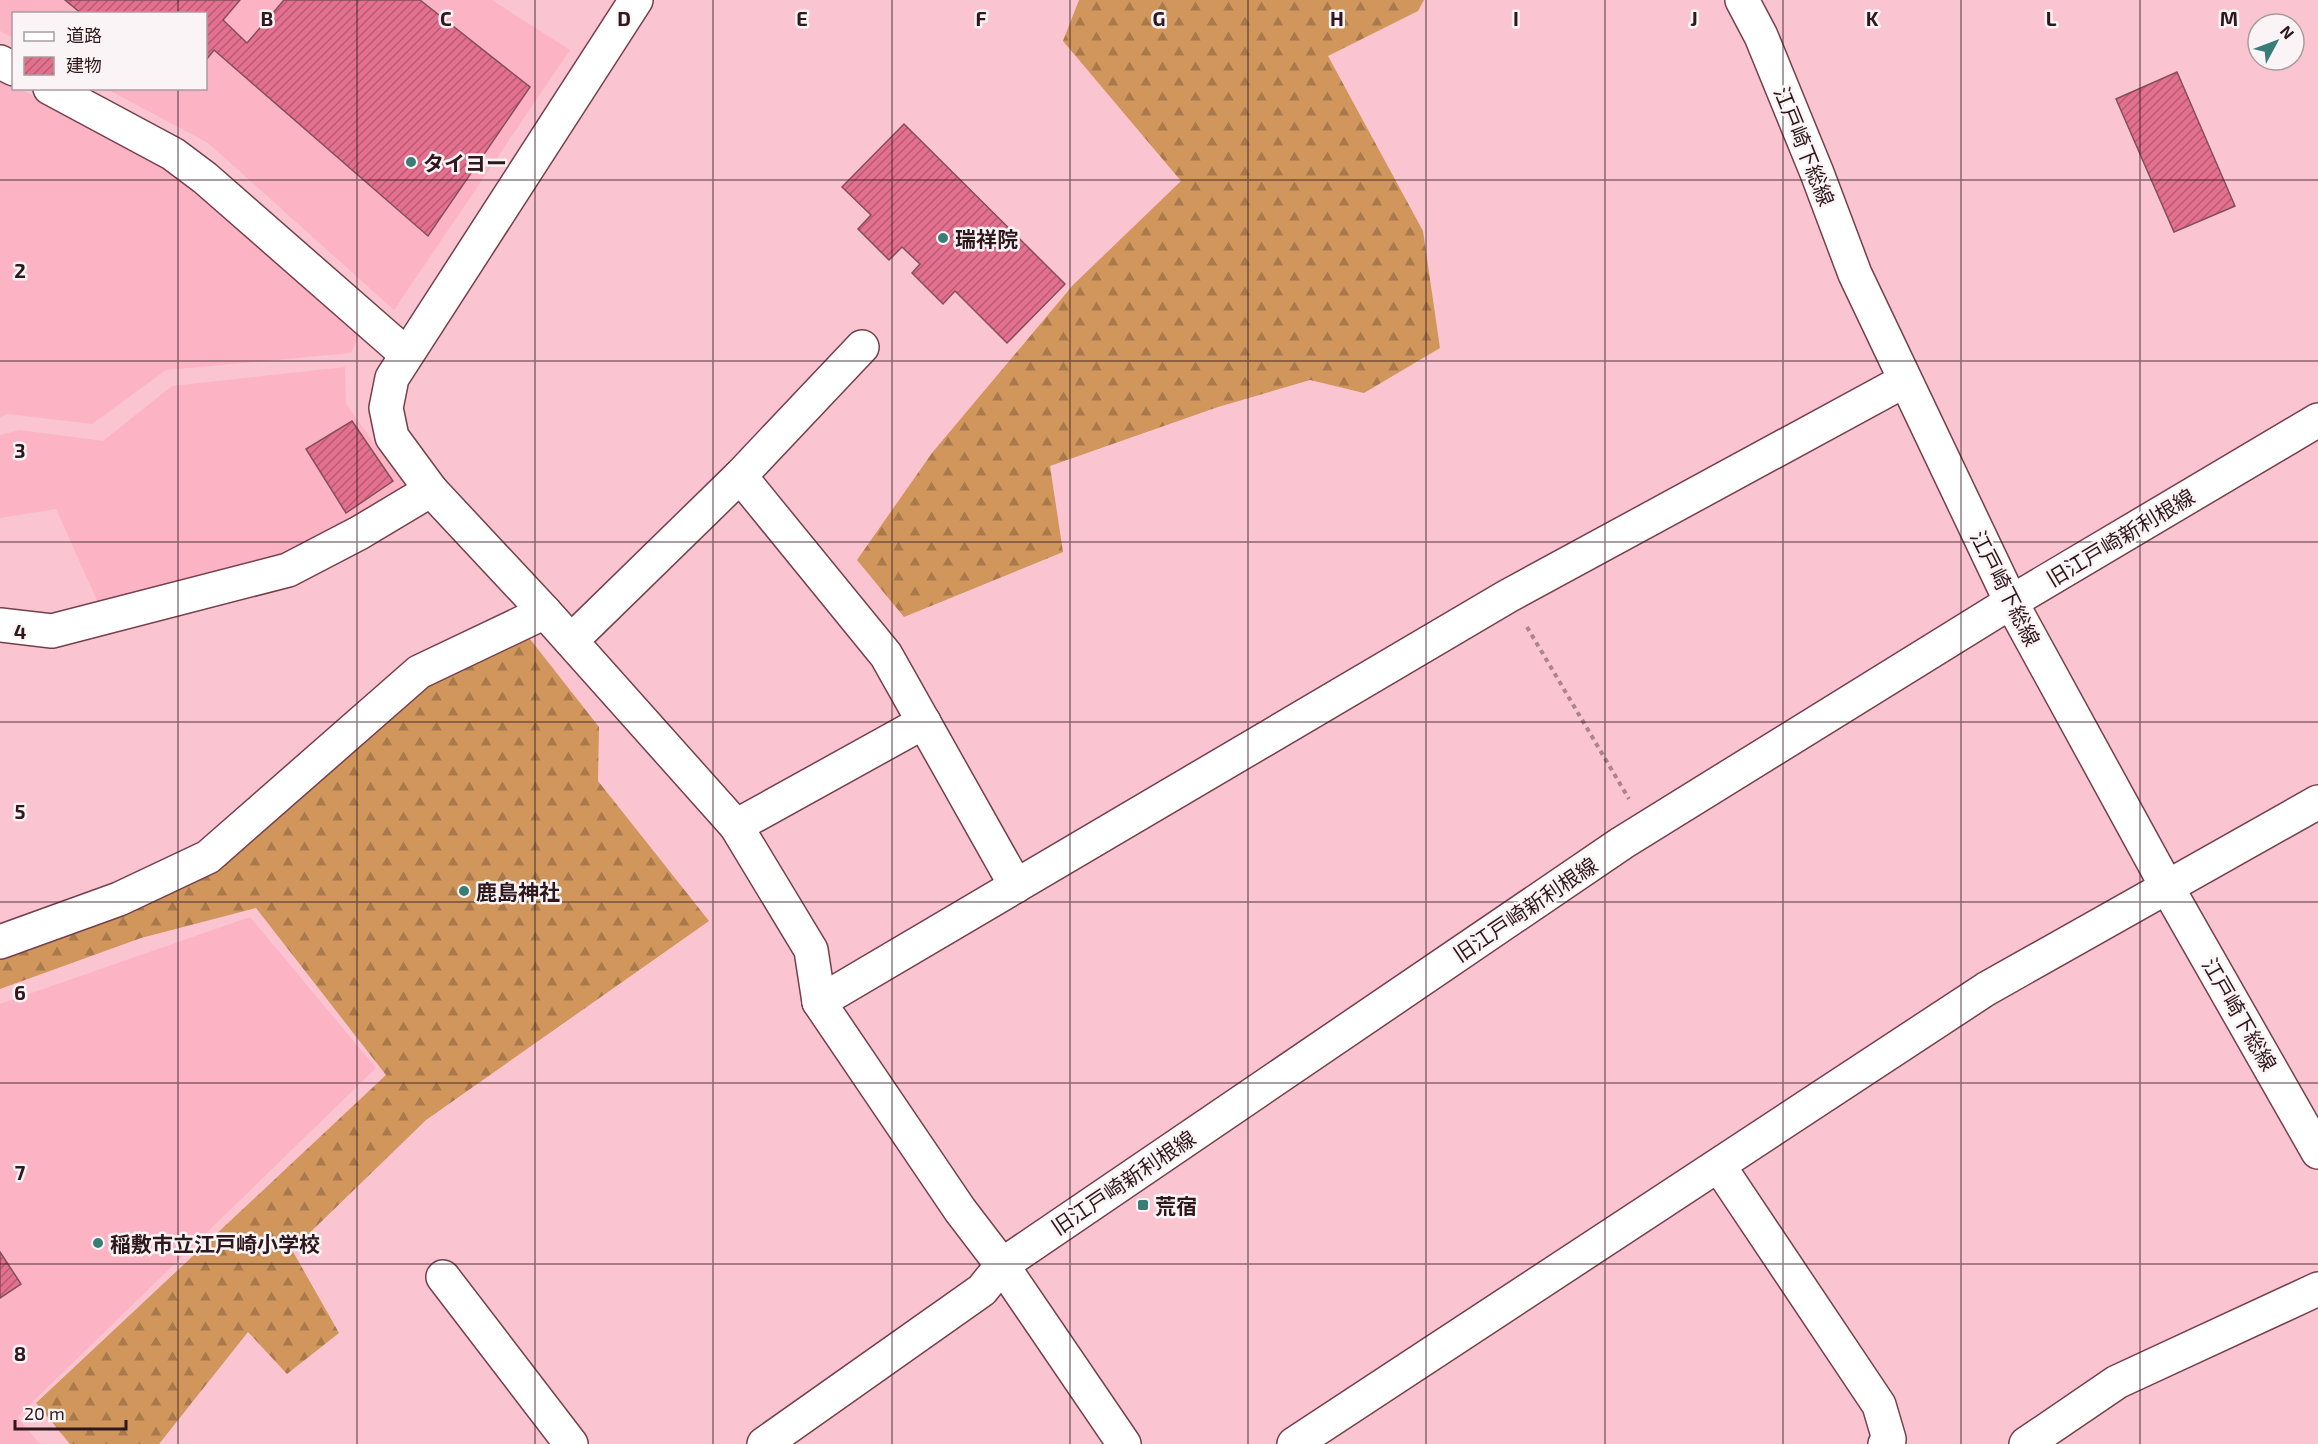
<svg xmlns="http://www.w3.org/2000/svg" width="2318" height="1444" font-family="'Exo 2','Noto Sans JP',sans-serif">
  <style>
    .built { fill: #fcb3c3 }
    .forest { fill: url(#forest-firs) }
    .building { fill: url(#building-hatch); stroke: #864e5b; stroke-width: 1.5 }
    .lines { fill: none; stroke-linecap: round; stroke-linejoin: round }
    .minor-casing { stroke: #753f4c; stroke-width: 36 }
    .major-casing { stroke: #753f4c; stroke-width: 36 }
    .path { stroke: #ad838c; stroke-width: 4; stroke-dasharray: 4.5 4.5; stroke-linecap: butt }
    .minor { stroke: #fff; stroke-width: 33 }
    .major { stroke: #fff; stroke-width: 33 }
    .grid { fill: none; stroke: #2f181d; stroke-width: 1.5; stroke-opacity: 0.55 }
    .poi-dot { fill: #387e76; stroke: #fbf4f6; stroke-width: 2 }
    .labels { text-anchor: middle; dominant-baseline: central; stroke-width: 5; stroke-linejoin: round; paint-order: stroke }
    .street-label { font-size: 21px; fill: #2f181d; stroke: #fbf4f6 }
    .poi-label { font-size: 21px; font-weight: bold; fill: #2f181d; stroke: #fbf4f6; text-anchor: start }
    .grid-label { font-size: 20px; text-anchor: middle; font-weight: bold; fill: #2f181d; stroke: #fbf4f6; stroke-width: 5; stroke-linejoin: round; paint-order: stroke }
  </style>
  <defs>
    <pattern id="forest-firs" width="22" height="20" patternUnits="userSpaceOnUse" patternTransform="scale(1.5)"><rect width="22" height="20" fill="#d0965c"/><path d="M5 1l3.5 6h-7zM16 11l3.5 6h-7z" fill="#a9794b"/></pattern>
    <pattern id="building-hatch" width="6" height="6" patternUnits="userSpaceOnUse" patternTransform="scale(1.5)"><rect width="6" height="6" fill="#e3708e"/><path d="M-1 1l2-2M0 6l6-6M5 7l2-2" fill="none" stroke="#b85b73"/></pattern>
  </defs>
  <rect width="100%" height="100%" fill="#fac5d0"/>
  <g class="built">
    <path d="M0,0H492L570,50L394,310L208,143L107,89L206,88V14H14L13,38L0,31Z"/>
    <path d="M0,78L13,85L14,88L20,89L103,130L184,180L363,327L351,353L166,370L92,424L8,414L0,417Z"/>
    <path d="M345,367L346,404L405,486L325,546L100,607L56,509L0,518V435L20,430L103,441L172,386Z"/>
    <path d="M250,917L376,1068L17,1417L40,1444H0V1004Z"/>
  </g>
  <g class="forest">
    <path d="M1079,0H1424L1418,11L1328,56L1423,231L1440,348L1364,393L1310,380L1218,407L1050,466L1063,552L904,617L857,560L932,453L1073,285L1181,181L1063,41Z"/>
    <path d="M526,634L599,727L598,781L709,921L426,1120L292,1250L339,1333L287,1374L248,1332L159,1444H70L36,1403L386,1075L256,908L141,938L0,989V942L151,888L434,679Z"/>
  </g>
  <g class="building">
    <path d="M65,0H240L223,20L247,43L284,0H420L530,87L428,236L214,50L206,60V14H82Z"/>
    <path d="M2177,72L2235,206L2174,232L2116,99Z"/>
    <path d="M904,124L1065,284L1007,343L955,291L943,304L912,273L920,264L902,247L889,260L858,229L871,215L842,187Z"/>
    <path d="M352,421L393,481L346,513L306,449Z"/>
    <path d="M0,1252L21,1284L0,1298Z"/>
  </g>
  <g class="lines">
    <g class="minor-casing">
      <g id="minor">
        <path d="M636,0L392,378L386,408L392,437L431,490L545,612L736,826L811,950L819,1002L960,1210L1002,1265L1124,1444"/>
        <path d="M0,62L14,69"/>
        <path d="M50,88L173,154L205,178L406,354"/>
        <path d="M740,476L886,655L1016,886"/>
        <path d="M0,625L52,631L288,570L359,533L431,490"/>
        <path d="M571,641L740,476L862,347"/>
        <path d="M736,826L924,722"/>
        <path d="M0,942L119,899L208,857L419,672L545,612"/>
        <path d="M819,1002L1508,596L1904,381"/>
        <path d="M1719,1166L1879,1405L1889,1439L1885,1444"/>
        <path d="M443,1277L571,1444"/>
        <path d="M764,1444L982,1290L1002,1265L1622,843L2011,602L2318,420"/>
        <path d="M1294,1444L1986,989L2318,802"/>
        <path d="M2026,1444L2117,1382L2318,1289"/>
      </g>
    </g>
    <g class="major-casing">
      <path id="major" d="M1742,0L1761,36L1817,173L1855,274L2011,602L2167,887L2318,1152"/>
    </g>
    <path class="path" d="M1527,627L1629,799"/>
    <use href="#minor" class="minor"/>
    <use href="#major" class="major"/>
  </g>
  <path class="grid" d="M178,0V14M357,0V1444M535,0V1444M713,0V1444M892,0V1444M1070,0V1444M1248,0V1444M1426,0V1444M1605,0V1444M1783,0V1444M1961,0V1444M2140,0V1444M178,88V1444M0,180H2318M0,361H2318M0,542H2318M0,722H2318M0,902H2318M0,1083H2318M0,1264H2318"/>
  <g class="poi-dot">
    <circle cx="411" cy="162" r="6"/>
    <circle cx="943" cy="238" r="6"/>
    <circle cx="464" cy="891" r="6"/>
    <rect x="1137" y="1199" width="12" height="12" rx="3"/>
    <circle cx="98" cy="1243" r="6"/>
  </g>
  <g class="labels">
    <g class="street-label">
      <text transform="translate(1805 146) rotate(68)">江戸崎下総線</text>
      <text transform="translate(2120 537) rotate(-31)">旧江戸崎新利根線</text>
      <text transform="translate(2006 588) rotate(63)">江戸崎下総線</text>
      <text transform="translate(1525 909) rotate(-34)">旧江戸崎新利根線</text>
      <text transform="translate(2240 1014) rotate(60)">江戸崎下総線</text>
      <text transform="translate(1123 1182) rotate(-34)">旧江戸崎新利根線</text>
    </g>
    <g class="poi-label">
      <text x="423" y="162">タイヨー</text>
      <text x="955" y="238">瑞祥院</text>
      <text x="476" y="891">鹿島神社</text>
      <text x="1155" y="1205">荒宿</text>
      <text x="110" y="1243">稲敷市立江戸崎小学校</text>
    </g>
  </g>
  <g class="grid-label">
    <text x="267" y="26">B</text>
    <text x="446" y="26">C</text>
    <text x="624" y="26">D</text>
    <text x="802" y="26">E</text>
    <text x="981" y="26">F</text>
    <text x="1159" y="26">G</text>
    <text x="1337" y="26">H</text>
    <text x="1516" y="26">I</text>
    <text x="1694" y="26">J</text>
    <text x="1872" y="26">K</text>
    <text x="2051" y="26">L</text>
    <text x="2229" y="26">M</text>
    <text x="20" y="278">2</text>
    <text x="20" y="458">3</text>
    <text x="20" y="639">4</text>
    <text x="20" y="819">5</text>
    <text x="20" y="1000">6</text>
    <text x="20" y="1180">7</text>
    <text x="20" y="1361">8</text>
  </g>
  <rect x="12" y="12" width="195" height="78" fill="#fbf4f6" stroke="#a99c9f" stroke-width="1.5"/>
  <rect x="24" y="32" width="30" height="9" fill="#ffffff" stroke="#a99c9f" stroke-width="1.5"/>
  <text x="66" y="42" font-size="18" fill="#2f181d">道路</text>
  <rect x="24" y="57" width="30" height="18" fill="url(#building-hatch)" stroke="#a99c9f" stroke-width="1.5"/>
  <text x="66" y="72" font-size="18" fill="#2f181d">建物</text>
  <g transform="translate(2276 42) rotate(49)"><circle r="28" fill="#fbf4f6" stroke="#a99c9f" stroke-width="1.5"/>
  <path d="M0-4.5L10 22L0 15L-10 22Z" fill="#387e76"/>
  <text y="-9" font-size="16" font-weight="bold" text-anchor="middle" fill="#2f181d">N</text>
  </g>
  <path d="M15 1420v9h111v-9" fill="none" stroke="#2f181d" stroke-width="3"/>
  <text x="24" y="1420" font-size="18" fill="#2f181d" stroke="#fbf4f6" stroke-width="4.5" paint-order="stroke">20 m</text>
</svg>
